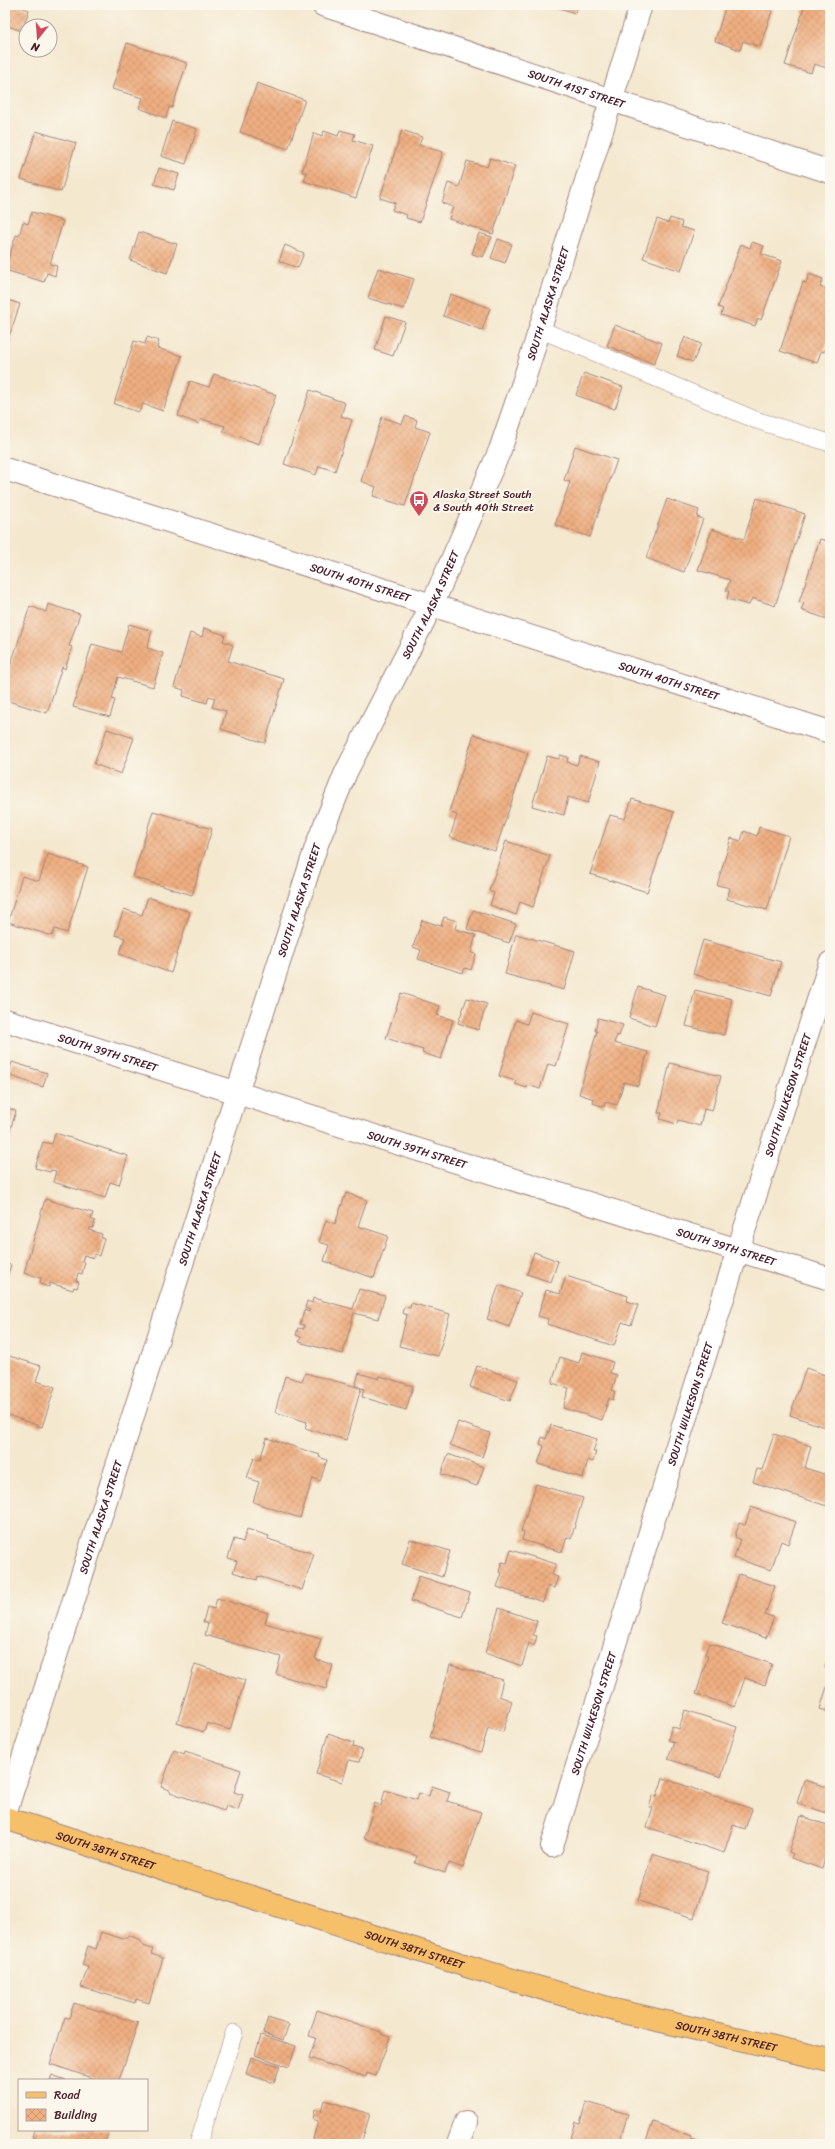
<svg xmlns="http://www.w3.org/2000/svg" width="835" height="2149" font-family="Sriracha,sans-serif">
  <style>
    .building { fill: url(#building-cross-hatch) }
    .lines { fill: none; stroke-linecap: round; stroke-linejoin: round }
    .service-casing { stroke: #9f847d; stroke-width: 18 }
    .minor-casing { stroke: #9f847d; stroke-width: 24 }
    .tertiary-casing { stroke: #9f847d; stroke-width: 24 }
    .primary-casing { stroke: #9f847d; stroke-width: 24 }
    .service { stroke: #fff; stroke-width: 17 }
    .minor { stroke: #fff; stroke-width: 22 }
    .tertiary { stroke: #fff; stroke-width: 22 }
    .primary { stroke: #f6c06b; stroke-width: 22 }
    .labels { text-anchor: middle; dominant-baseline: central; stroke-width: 4; stroke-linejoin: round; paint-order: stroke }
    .street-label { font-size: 11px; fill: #4a1f2b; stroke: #fbf7ec }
    .poi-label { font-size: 11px; fill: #4a1f2b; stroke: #fbf7ec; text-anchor: start }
  </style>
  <defs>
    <pattern id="building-cross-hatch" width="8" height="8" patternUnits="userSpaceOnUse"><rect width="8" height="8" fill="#efaf81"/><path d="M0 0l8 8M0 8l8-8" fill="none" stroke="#ce9670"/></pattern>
  </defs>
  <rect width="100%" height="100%" fill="#fbf7ec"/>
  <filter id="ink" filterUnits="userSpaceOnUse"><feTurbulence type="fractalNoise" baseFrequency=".025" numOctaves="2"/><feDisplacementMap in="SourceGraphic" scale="8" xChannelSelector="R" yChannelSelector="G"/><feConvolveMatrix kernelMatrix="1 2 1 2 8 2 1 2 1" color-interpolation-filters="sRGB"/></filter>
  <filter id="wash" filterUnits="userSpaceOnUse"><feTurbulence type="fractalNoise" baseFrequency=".012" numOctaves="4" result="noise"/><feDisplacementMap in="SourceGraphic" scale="16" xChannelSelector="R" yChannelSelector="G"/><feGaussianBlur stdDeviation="0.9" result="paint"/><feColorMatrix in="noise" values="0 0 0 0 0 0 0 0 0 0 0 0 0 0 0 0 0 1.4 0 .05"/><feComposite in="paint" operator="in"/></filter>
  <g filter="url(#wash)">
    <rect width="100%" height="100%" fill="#f4e8cf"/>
    <g id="blocks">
      <g class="building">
        <path d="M5,5H19L18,6L29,10L22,31L5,25Z"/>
        <path d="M557,5H578L575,13L556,7Z"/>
        <path d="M726,5H774L760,47L743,41L740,50L715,41Z"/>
        <path d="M805,5H830V69L814,64L811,73L785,65Z"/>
        <path d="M127,43L187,63L172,108L169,107L166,118L139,108L143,98L112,89Z"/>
        <path d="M257,83L305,100L288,149L240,132Z"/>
        <path d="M172,121L197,129L186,164L161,156Z"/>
        <path d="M340,130L355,134L353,140L373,146L356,198L304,181L307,173L302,172L314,133L322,136L324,131L338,136Z"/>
        <path d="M402,130L422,137L419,145L443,152L420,222L406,218L407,215L392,210L395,203L380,198Z"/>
        <path d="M36,131L76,143L61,192L21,179Z"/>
        <path d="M490,158L515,166L493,234L449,219L453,207L442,203L448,183L459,187L467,161L487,167Z"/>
        <path d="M159,168L179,174L174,190L154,184Z"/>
        <path d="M32,212L63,221L50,264L57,266L55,276L47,273L44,282L5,270L16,235L19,236L23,222L28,224Z"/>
        <path d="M670,218L682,222L681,227L694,231L681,271L643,258L657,219L668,223Z"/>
        <path d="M139,232L177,244L167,273L130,260Z"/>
        <path d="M479,233L492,237L483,257L472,254Z"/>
        <path d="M498,239L512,244L505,263L491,258Z"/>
        <path d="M752,242L764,246L761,254L782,261L761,320L758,318L755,326L721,315L723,309L718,307L741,244L750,248Z"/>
        <path d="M285,245L304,253L298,268L279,261Z"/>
        <path d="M378,268L414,279L404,309L368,298Z"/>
        <path d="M809,274L823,279L820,287L830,291V334L824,352L821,351L817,363L780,351L803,282L806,283Z"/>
        <path d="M450,294L490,308L482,330L443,316Z"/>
        <path d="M5,299L20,304L5,349Z"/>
        <path d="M386,316L405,322L393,356L375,350Z"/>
        <path d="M615,325L662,343L654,364L607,346Z"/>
        <path d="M147,337L159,341L157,348L182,356L163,411L143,404L139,412L114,404L134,341L145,344Z"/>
        <path d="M685,337L701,344L693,362L677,356Z"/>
        <path d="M584,373L623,387L615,409L576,395Z"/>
        <path d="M214,374L276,395L259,444L223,431L225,426L201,419L199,424L178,416L190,381L209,387Z"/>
        <path d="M310,390L345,403L341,416L352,420L335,471L319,466L316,475L284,464Z"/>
        <path d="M405,416L417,420L415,427L430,432L405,506L373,496L376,487L361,481L382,417L402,424Z"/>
        <path d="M575,446L617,460L590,537L555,525L570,482L564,480Z"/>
        <path d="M757,498L805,514L775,606L752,598L749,605L727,599L729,591H726L730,580L698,570L712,529L744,539Z"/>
        <path d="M667,499L699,510L697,517L703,519L684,572L646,558Z"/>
        <path d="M820,539L830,542V620L801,610L804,603L799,602Z"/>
        <path d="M48,604L80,614L69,646L72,647L65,669L62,667L47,713L5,700V682L30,606L46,612Z"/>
        <path d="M129,624L152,631L147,648L163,653L153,687L118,677L112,699L115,700L110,717L73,707L92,644L121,652Z"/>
        <path d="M204,628L225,635L223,641L233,645L228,661L284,679L265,743L221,729L226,711L212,707L215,698L209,696L207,703L183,696L184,690L174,687L190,633L202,637Z"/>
        <path d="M107,729L134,738L121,774L94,764Z"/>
        <path d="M474,734L528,753L495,851L450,837L457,815L449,812Z"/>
        <path d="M560,755L568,757L567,762L577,765L580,756L600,762L588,803L568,797L564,815L532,806L547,756L559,759Z"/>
        <path d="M632,799L674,812L647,892L590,874L610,815L625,819Z"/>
        <path d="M153,811L212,829L192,895L133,877Z"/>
        <path d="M759,827L789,836L767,910L727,899L730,888L717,885L731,838L741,841L744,831L757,836Z"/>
        <path d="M506,841L550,856L533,907L520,902L516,915L490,905L494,893L489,891Z"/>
        <path d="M48,854L88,867L67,933L55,929L52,936L8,922L22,876L39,881Z"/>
        <path d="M148,897L190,912L171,973L119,954L125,938L115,935L124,909L142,915Z"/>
        <path d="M473,910L516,924L509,943L467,929Z"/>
        <path d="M444,917L457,921L455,929L476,935L471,953L476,954L471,970L465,968L463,973L418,959L421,950L413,947L422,920L441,926Z"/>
        <path d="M516,934L575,951L564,990L505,974Z"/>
        <path d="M703,940L781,962L771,996L693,974Z"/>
        <path d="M638,987L665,995L655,1026L629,1018Z"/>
        <path d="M695,990L732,999L724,1035L686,1026Z"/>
        <path d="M401,993L440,1006L437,1015L453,1020L441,1059L422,1053L423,1050L386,1038Z"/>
        <path d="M467,998L487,1004L478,1030L458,1023Z"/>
        <path d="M531,1012L569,1024L556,1066L548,1064L540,1089L528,1085L527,1088L515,1084L516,1081L499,1076L516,1020L527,1024Z"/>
        <path d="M598,1018L623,1025L619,1036L617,1035L614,1043L648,1052L638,1086L624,1082L617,1105L605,1102L604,1107L593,1103L594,1099L579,1094L597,1031H595Z"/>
        <path d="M12,1062L47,1073L43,1087L8,1075Z"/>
        <path d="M670,1063L721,1076L712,1111L704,1109L700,1126L678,1120L677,1124L660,1119L662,1113H658Z"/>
        <path d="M5,1107L16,1111L5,1147Z"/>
        <path d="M55,1133L128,1156L119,1185L110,1182L105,1198L53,1182L56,1171L51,1170L50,1172L35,1168L43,1142L52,1144Z"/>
        <path d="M346,1193L367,1200L358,1226L388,1236L374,1278L324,1261L329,1245L319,1242L326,1220L335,1224Z"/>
        <path d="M45,1199L93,1213L91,1219L95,1221L93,1228H90L89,1230L102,1234L101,1238L104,1239L99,1256L95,1254L93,1258L84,1255L82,1262H85L82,1274L78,1273L76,1281L79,1282L77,1288L74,1287L73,1290L50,1283L49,1287L40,1284L41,1278L24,1273Z"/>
        <path d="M534,1252L558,1261L551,1282L527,1274Z"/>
        <path d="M5,1263L11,1265L5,1282Z"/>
        <path d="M566,1276L628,1296L627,1301L638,1305L631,1325L622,1322L614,1346L547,1324L548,1319L538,1316L546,1290L560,1294Z"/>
        <path d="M499,1285L521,1293L509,1327L487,1319Z"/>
        <path d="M359,1289L385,1296L378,1319L354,1313L343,1354L299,1342L301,1337L296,1335L298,1328L304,1329V1325L300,1324L304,1310L309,1312L310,1310L305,1308L307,1301L312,1303L313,1298L353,1309Z"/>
        <path d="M411,1303L450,1314L438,1356L399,1346L407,1315L402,1313L404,1307L410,1308Z"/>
        <path d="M5,1350L7,1351L6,1355L41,1366L36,1381L55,1387L42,1427L5,1414Z"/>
        <path d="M582,1352L613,1362L610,1373L617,1375L612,1390L615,1391L613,1400L609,1398L602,1420L563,1408L569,1388L552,1383L560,1357L579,1363Z"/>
        <path d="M477,1366L518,1380L510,1401L470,1387Z"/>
        <path d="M806,1368L830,1377V1429L790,1415Z"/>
        <path d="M305,1373L361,1388L346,1440L305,1428L307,1422L275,1412L285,1376L302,1381Z"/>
        <path d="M359,1373L379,1379L380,1376L413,1386L406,1410L362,1397L364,1389L355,1386Z"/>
        <path d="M458,1422L490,1433L482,1457L450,1445Z"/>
        <path d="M551,1425L597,1439L593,1452H596L593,1462L588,1460L583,1478L538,1464L544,1446L540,1444L542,1437L546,1439Z"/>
        <path d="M774,1434L811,1446L805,1468L830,1476V1507L753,1482L757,1469L762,1470Z"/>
        <path d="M267,1438L320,1455L319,1457L327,1460L320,1481L313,1478L300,1518L253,1502L259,1482L247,1478L254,1458L260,1459Z"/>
        <path d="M448,1454L484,1467L477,1486L441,1474Z"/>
        <path d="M536,1484L583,1498L571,1539L567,1537L562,1552L522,1540L524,1532L521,1531Z"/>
        <path d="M751,1507L796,1522L788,1544L781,1541L771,1570L734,1558L740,1539L735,1537L739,1523L745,1525Z"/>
        <path d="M247,1529L269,1536L268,1539L314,1554L302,1590L258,1576L257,1580L233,1572L237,1561L228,1558L234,1539L243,1542Z"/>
        <path d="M410,1539L450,1551L442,1577L402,1564Z"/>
        <path d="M511,1550L556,1564L552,1575L558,1577L554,1588L548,1586L543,1602L497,1587L502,1573L499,1572L502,1562L507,1563Z"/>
        <path d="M739,1574L775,1586L765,1615L774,1617L766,1638L722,1623Z"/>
        <path d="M419,1576L470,1593L462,1617L411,1601Z"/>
        <path d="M217,1598L268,1613L265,1623L321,1639L315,1659L333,1665L326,1689L276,1674L281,1657L205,1635L208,1624L203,1622L207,1607L214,1609Z"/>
        <path d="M499,1608L537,1621L533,1635L537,1636L534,1646L529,1643L522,1666L485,1653Z"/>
        <path d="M709,1643L772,1664L765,1685L745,1678L735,1707L696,1694L708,1656L705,1654Z"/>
        <path d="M830,1653V1669L825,1668Z"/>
        <path d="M195,1664L245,1680L230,1730L207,1723L204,1732L177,1723Z"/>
        <path d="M450,1665L503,1680L499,1696L512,1701L503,1732L488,1728L481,1752L430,1737Z"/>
        <path d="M830,1677V1712L820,1709Z"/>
        <path d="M685,1710L737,1727L721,1777L668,1759L674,1742L668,1740L672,1726L679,1729Z"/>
        <path d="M328,1734L354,1743L353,1747L363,1750L359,1762L349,1760L342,1782L316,1774Z"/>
        <path d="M174,1750L184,1754L185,1751L241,1770L234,1792L243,1795L238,1810L226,1806L224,1811L170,1792V1790L161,1787Z"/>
        <path d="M663,1778L752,1809L745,1829L733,1825L724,1853L647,1827L653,1808L649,1807L653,1795L657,1796Z"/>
        <path d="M804,1780L830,1788V1814L797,1803Z"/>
        <path d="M432,1786L450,1792L447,1801L481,1812L463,1868L449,1863L445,1873L415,1863L417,1856L364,1838L375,1803L381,1806L385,1790L417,1800L419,1793L429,1796Z"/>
        <path d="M801,1816L830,1826V1839L822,1869L791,1858L793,1854L789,1852Z"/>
        <path d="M652,1854L708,1871L694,1918L638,1901Z"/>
        <path d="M101,1932L123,1939L129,1935L138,1939L143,1946L153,1949L151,1954L163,1958L149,2003L136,1999L135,2003L81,1987L88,1967L82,1965L88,1946L96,1949Z"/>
        <path d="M74,2003L138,2023L119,2080H98L50,2064L65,2017L69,2018Z"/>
        <path d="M317,2010L381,2032V2034L390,2037L376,2076L367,2073L366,2077L309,2058L316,2038L309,2036Z"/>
        <path d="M268,2018L289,2025L283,2040L263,2033Z"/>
        <path d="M261,2035L296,2046L289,2067L255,2055Z"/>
        <path d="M251,2057L280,2066L274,2083L246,2074Z"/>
        <path d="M52,2075L66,2080H50Z"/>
        <path d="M324,2100L370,2114L361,2144H323L324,2142L313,2139L318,2121L313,2119L315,2109L321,2111Z"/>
        <path d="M586,2102L628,2114L620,2140L624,2142L623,2144H569L576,2122L580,2123Z"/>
        <path d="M653,2122L691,2136L690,2139L704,2144H645Z"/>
        <path d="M34,2130H109L105,2144H34L36,2138L32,2137Z"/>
      </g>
    </g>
  </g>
  <g filter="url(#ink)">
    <use href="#blocks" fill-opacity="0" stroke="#9f847d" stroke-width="1"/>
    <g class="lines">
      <g class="service-casing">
        <g id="service">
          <path d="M539,329L756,420L830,443"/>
          <path d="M198,2144L234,2033"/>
        </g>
      </g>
      <g class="minor-casing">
        <g id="minor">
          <path id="s1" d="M323,5L830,172"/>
          <path id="s2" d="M5,469L830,732"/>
          <path id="s3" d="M5,1020L830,1279"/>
          <path id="s4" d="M552,1846L738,1250L830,963"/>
          <path d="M458,2144L466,2122"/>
        </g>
      </g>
      <g class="tertiary-casing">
        <g id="tertiary">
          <path id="s5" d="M5,1814L317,844L346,772L432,605L500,450L523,383L641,5"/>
        </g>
      </g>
      <g class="primary-casing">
        <g id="primary">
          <path id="s6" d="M5,1818L473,1968L618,2011L830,2060"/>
        </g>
      </g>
      <use href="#service" class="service"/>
      <use href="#minor" class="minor"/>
      <use href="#tertiary" class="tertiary"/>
      <use href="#primary" class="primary"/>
    </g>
  </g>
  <defs>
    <g id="bus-pin" transform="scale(1)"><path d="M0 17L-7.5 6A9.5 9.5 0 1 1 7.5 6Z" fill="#d1495b" stroke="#fbf7ec"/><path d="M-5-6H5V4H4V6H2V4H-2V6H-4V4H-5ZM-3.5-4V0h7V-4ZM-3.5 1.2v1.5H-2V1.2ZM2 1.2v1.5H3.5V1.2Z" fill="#fff"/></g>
  </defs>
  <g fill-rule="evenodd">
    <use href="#bus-pin" x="419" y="500"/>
  </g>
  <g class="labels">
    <g class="street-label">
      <text stroke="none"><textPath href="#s1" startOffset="267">SOUTH 41ST STREET</textPath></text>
      <text stroke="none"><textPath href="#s5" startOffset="1608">SOUTH ALASKA STREET</textPath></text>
      <text stroke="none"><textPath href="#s2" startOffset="373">SOUTH 40TH STREET</textPath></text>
      <text stroke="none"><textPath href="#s5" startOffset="1284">SOUTH ALASKA STREET</textPath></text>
      <text stroke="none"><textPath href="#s2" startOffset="697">SOUTH 40TH STREET</textPath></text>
      <text stroke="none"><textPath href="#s5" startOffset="960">SOUTH ALASKA STREET</textPath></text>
      <text stroke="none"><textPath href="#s3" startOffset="108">SOUTH 39TH STREET</textPath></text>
      <text stroke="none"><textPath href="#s4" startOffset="787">SOUTH WILKESON STREET</textPath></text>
      <text stroke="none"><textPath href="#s3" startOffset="432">SOUTH 39TH STREET</textPath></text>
      <text stroke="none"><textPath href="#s5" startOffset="636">SOUTH ALASKA STREET</textPath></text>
      <text stroke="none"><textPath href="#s3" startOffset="756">SOUTH 39TH STREET</textPath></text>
      <text stroke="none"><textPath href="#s4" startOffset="463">SOUTH WILKESON STREET</textPath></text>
      <text stroke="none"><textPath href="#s5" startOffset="312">SOUTH ALASKA STREET</textPath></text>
      <text stroke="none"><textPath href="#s4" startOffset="139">SOUTH WILKESON STREET</textPath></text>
      <text stroke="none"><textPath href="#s6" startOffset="106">SOUTH 38TH STREET</textPath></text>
      <text stroke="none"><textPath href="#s6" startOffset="430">SOUTH 38TH STREET</textPath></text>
      <text stroke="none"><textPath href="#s6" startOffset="754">SOUTH 38TH STREET</textPath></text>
    </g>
    <g class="poi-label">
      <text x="433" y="494">Alaska Street South<tspan x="433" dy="13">&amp; South 40th Street</tspan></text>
    </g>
  </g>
  <rect width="835" height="2149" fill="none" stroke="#fbf7ec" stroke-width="20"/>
  <rect x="18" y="2079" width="130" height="52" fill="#fbf7ec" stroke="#b4a19f"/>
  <rect x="26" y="2092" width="20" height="6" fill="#f6c06b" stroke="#b4a19f"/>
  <text x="54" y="2099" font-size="12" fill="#4a1f2b">Road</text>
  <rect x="26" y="2109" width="20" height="12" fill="url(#building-cross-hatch)" stroke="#b4a19f"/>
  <text x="54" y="2119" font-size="12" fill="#4a1f2b">Building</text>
  <g transform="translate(38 38) rotate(197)"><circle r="19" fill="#fbf7ec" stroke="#b4a19f"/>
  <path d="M0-3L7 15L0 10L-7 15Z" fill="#d1495b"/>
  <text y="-6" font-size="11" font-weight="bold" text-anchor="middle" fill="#4a1f2b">N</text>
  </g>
</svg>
